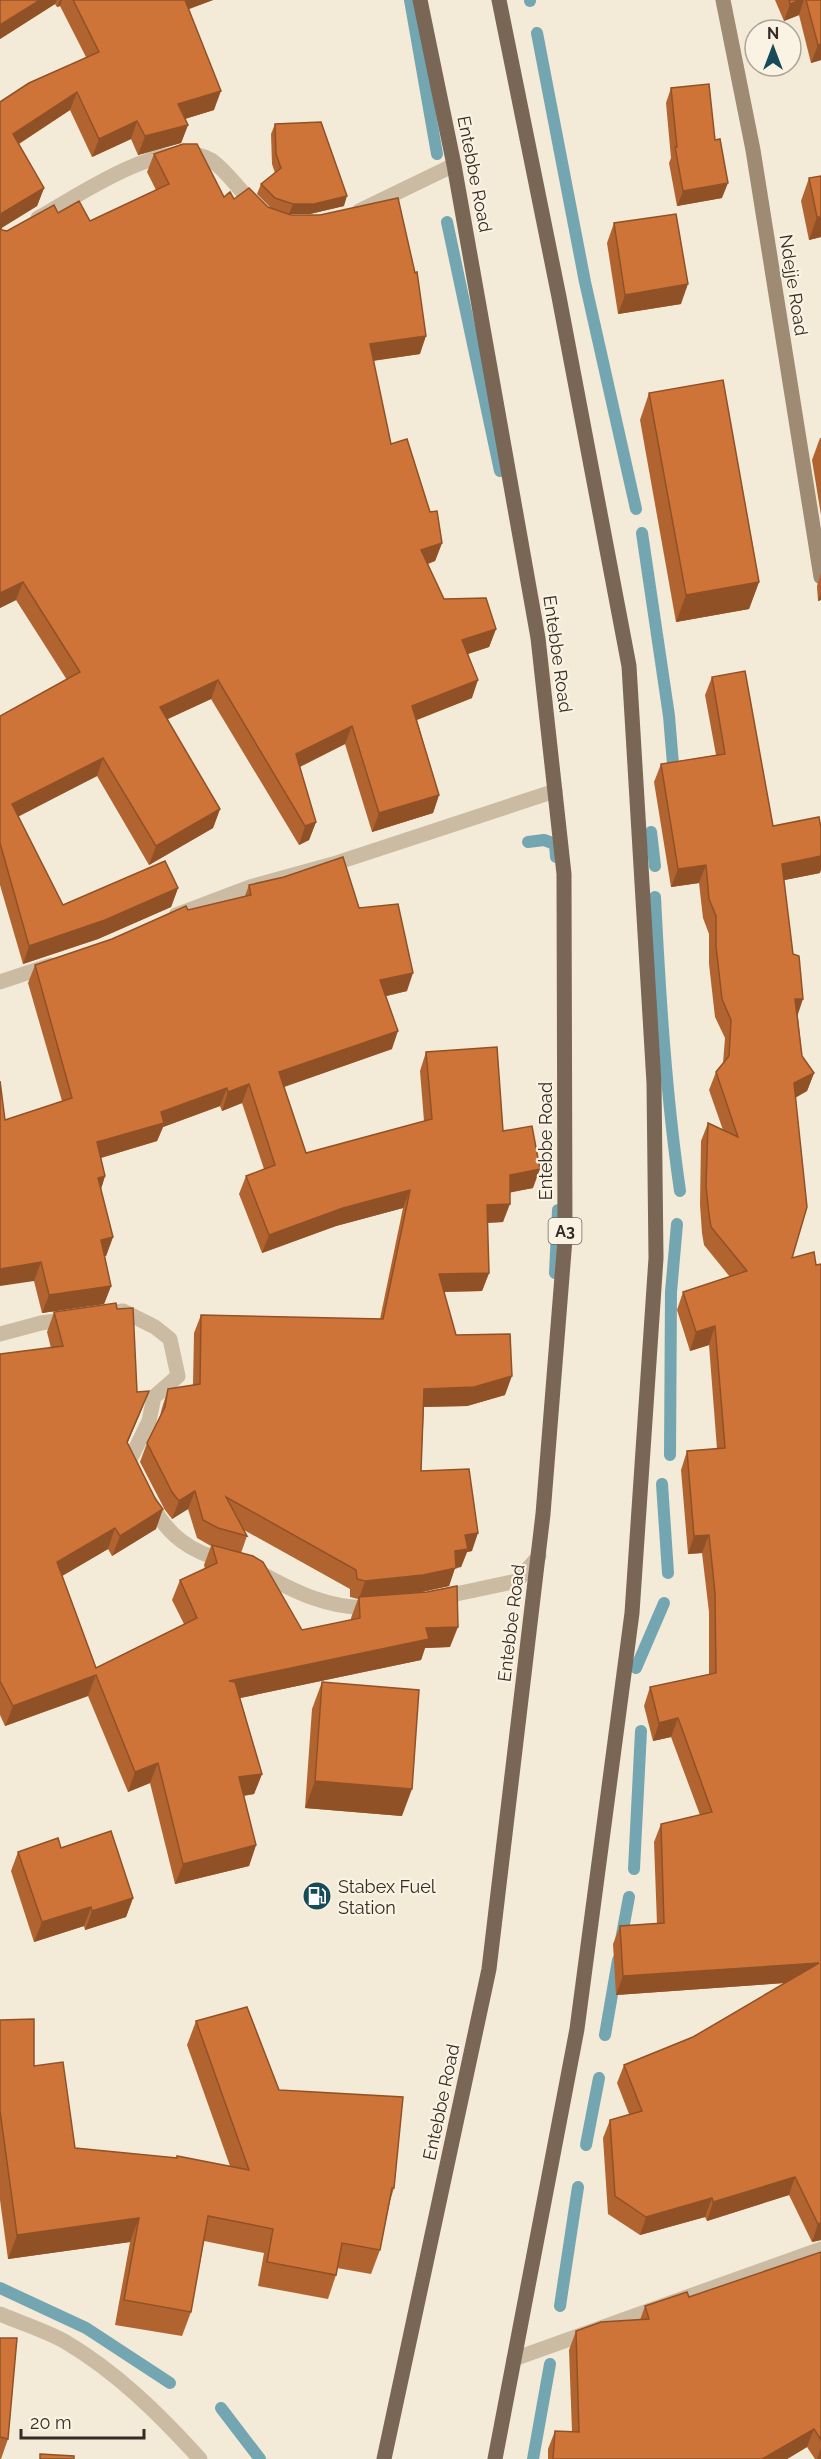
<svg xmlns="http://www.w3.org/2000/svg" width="821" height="2459" font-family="Raleway,sans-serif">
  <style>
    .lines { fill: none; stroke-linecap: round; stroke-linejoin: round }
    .stream { stroke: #74a6b2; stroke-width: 12 }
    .street { stroke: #cbbba2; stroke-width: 15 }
    .secondary { stroke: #9f8a73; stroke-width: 15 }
    .primary { stroke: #796655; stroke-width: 15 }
    .wall { fill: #b26430; fill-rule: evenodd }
    .shaded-wall { fill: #915127 }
    .building { fill: #cf7438; stroke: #915127; stroke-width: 1.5 }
    .labels { text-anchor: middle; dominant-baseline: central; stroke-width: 4.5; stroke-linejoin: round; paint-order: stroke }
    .shield { fill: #faf3e3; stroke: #70685e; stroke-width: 1.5 }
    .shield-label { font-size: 16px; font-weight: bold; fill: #352d25 }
    .street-label { font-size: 18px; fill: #352d25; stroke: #faf3e3 }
    .poi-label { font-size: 18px; fill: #352d25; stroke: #faf3e3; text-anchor: start }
  </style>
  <rect width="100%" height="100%" fill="#f3ead7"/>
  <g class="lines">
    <g class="stream">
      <path d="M410,0L437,154"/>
      <path d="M530,0V1"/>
      <path d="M537,33L585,282L636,509"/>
      <path d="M447,222L500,471"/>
      <path d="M642,533L669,716L674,776"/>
      <path d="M651,832L655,866"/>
      <path d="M528,842L544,840L555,844L556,857"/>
      <path d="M655,897C660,996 666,1094 680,1191"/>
      <path d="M555,1273L558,1210"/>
      <path d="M670,1455L671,1292L677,1224"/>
      <path d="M662,1484L668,1573"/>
      <path d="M636,1668L664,1603"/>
      <path d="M634,1869L641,1731"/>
      <path d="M621,1940L629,1897"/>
      <path d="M605,2035L618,1960"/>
      <path d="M586,2145L599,2078"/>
      <path d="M0,2288L86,2328L170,2383"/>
      <path d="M560,2306L578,2187"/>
      <path d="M221,2408L260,2459"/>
      <path d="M533,2459L550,2364"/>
    </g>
    <g class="street">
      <path d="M359,211L454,165"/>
      <path d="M38,218C78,196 166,133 211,160C224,168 244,195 256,207"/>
      <path d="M176,915L250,887L333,864L555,791"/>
      <path d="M0,982L51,965"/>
      <path d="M115,1312L123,1311L155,1327L170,1339L178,1376L154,1397L149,1421L129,1462L135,1473"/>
      <path d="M0,1334L41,1323L70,1319"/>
      <path d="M151,1503C167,1535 190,1552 226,1561"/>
      <path d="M257,1571C293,1591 332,1611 375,1607"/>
      <path d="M437,1598L517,1581L539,1556"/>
      <path d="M0,2314C21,2323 44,2330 64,2341C117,2372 160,2415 200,2459"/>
      <path d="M514,2359L821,2249"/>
    </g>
    <path class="secondary" d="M723,0L753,150L821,577"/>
    <g class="primary">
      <path d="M384,2459L489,1969L543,1514L565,1239L564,874L538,638L454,165L420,0"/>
      <path d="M495,2459L577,2029L632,1613L656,1258L654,1083L629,666L559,297L499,0"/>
    </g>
  </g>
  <g class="wall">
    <path d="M0,0H213L188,9L214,110L185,119L188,125L181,143L138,155L131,139L92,157L70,110L19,144L44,188L37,206L1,228L2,230L7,231L58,213L90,221L156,190L147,172L154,154L224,197L234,199L271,208L257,194L261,184L275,173L272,164L271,134L275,124L344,206L310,214H290L420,354L373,361L391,444L430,512L442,543L435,561L428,564L444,599L496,629L489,647L468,654L472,698L417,720L439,795L433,813L372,832L345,744L300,767L316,822L309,840L299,845L211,699L167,719L220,809L213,828L149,865L97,776L18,816L63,905L178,888L171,907L98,939L23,964L0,885V716L67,680L16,600L0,608V102L86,57L60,6L57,7L55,4L0,39Z"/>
    <path d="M775,0H821V60L811,63L799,15L784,21Z"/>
    <path d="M671,88L715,140L722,198L677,206L669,163L671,158L666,103Z"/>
    <path d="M821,176V237L809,240L801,201L809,178Z"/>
    <path d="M614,223L681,304L618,314L607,243Z"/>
    <path d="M649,393L759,582L749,609L676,622L640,420Z"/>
    <path d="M820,438H821V515L812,460Z"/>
    <path d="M821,573V600L818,601L817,586Z"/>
    <path d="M712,677L773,826L820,873L784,880L802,1056L814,1073L807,1091L796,1097L792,1258L816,1265L821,1264V2240L812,2242L789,2195L707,2221L705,2217L640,2235L608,2214L603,2138L610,2120L629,2114L617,2083L624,2065L693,2037L785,1983L616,1995L613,1944L620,1926L657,1924L654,1842L661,1824L700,1815L671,1737L653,1741L644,1706L650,1687L709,1674V1612L702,1553L688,1554L681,1470L687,1451L717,1449L709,1345L690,1351L677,1310L683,1292L730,1277L704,1245L702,1233L700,1205L701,1141L708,1123L723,1130L709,1090L716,1072L723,1063L725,1038L715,1017L709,964V934L703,918L699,883L671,887L654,782L661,764L716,755L705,695Z"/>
    <path d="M249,885L359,908L407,991L386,996L392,1049L284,1087L306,1153L424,1121L420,1071L426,1052L503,1131L533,1188L510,1192L503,1222L487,1223L489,1273L482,1291L444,1292L456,1335L505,1395L467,1406L424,1407L421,1471L472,1551L467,1552L461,1567L455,1568L449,1586L418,1593L450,1647L425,1648L421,1660L240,1698L262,1774L254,1794L244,1796L256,1845L249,1866L175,1884L150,1783L128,1792L88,1696L5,1726L0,1715V1354L51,1348L47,1332L54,1312L137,1392L141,1411L127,1444L156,1529L112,1556L108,1549L62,1576L96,1668L184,1624L172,1600L180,1580L205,1569L204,1565L211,1546L197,1538L188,1509L172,1519L165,1510L140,1462L147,1443L160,1416L162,1408L168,1389L193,1385L194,1333L201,1315L380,1319L403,1208L336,1226L262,1253L239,1194L246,1176L264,1169L242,1103L222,1111L220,1106L163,1127L157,1141L101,1158L105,1176L101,1189L113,1237L106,1256H104L111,1286L104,1304L42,1313L34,1281L5,1120L62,1101L28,983L35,965L112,939L188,910L245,896ZM244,1530L350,1589V1597L358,1599L351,1618V1620L302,1630L241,1553L247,1536Z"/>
    <path d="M322,1682L402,1816L305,1808L312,1709Z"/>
    <path d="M61,1848L133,1898L126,1917L85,1930L84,1926L34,1942L11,1871L18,1852Z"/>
    <path d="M0,2020L34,2066L75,2148L230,2166L187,2045L196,2021L279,2090L394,2188L390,2201L380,2250L371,2274L337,2268L336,2275L328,2299L258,2286L264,2253L204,2241L191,2312L182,2336L115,2325L130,2242L8,2259L0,2200Z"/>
    <path d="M821,2252V2459H815L807,2447L787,2459H548V2449L555,2431L572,2432L569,2350L576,2331L640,2320L645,2306L689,2297Z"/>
    <path d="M0,2338L8,2439L1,2459H0Z"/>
  </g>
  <g class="shaded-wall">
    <path d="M40,0H57L55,4L0,39V25Z"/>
    <path d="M60,0H62L60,6L57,7Z"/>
    <path d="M181,0H213L176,14Z"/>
    <path d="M800,0H804L799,15L784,21L790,4Z"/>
    <path d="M821,44V60L811,63L818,45Z"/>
    <path d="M221,91L214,110L171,123L178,104Z"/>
    <path d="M77,92L70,110L6,152L13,134Z"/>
    <path d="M137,121L131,139L92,157L99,139Z"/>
    <path d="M188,125L181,143L138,155L145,136Z"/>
    <path d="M728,183L722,198L677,206L683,191Z"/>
    <path d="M44,188L37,206L0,229V216L2,213Z"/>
    <path d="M347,196L344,206L310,214H289L293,204Z"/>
    <path d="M817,217H821V237L809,240Z"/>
    <path d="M688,284L681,304L618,314L625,295Z"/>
    <path d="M426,336L420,354L363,362L370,344Z"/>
    <path d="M442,543L435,561L414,568L421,550Z"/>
    <path d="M23,582L16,600L0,608V593Z"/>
    <path d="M759,582L749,609L676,622L686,595Z"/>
    <path d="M821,593V600L818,601Z"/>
    <path d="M496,629L489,647L455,658L462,640Z"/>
    <path d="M218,680L211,699L153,726L160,707Z"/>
    <path d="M478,680L472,698L406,724L412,706Z"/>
    <path d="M352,726L345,744L289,772L296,754Z"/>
    <path d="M103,758L97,776L6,823L12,804Z"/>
    <path d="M439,795L433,813L372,832L379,813Z"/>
    <path d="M220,809L213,828L149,865L156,846Z"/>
    <path d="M316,822L309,840L299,845L305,826Z"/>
    <path d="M821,856V870L820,873L775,882L782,864Z"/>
    <path d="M706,865L699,883L671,887L678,869Z"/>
    <path d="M178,888L171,907L98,939L23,964L29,946Z"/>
    <path d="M413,973L407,991L374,999L380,980Z"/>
    <path d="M795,999H803L797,1017Z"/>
    <path d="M398,1031L392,1049L272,1091L279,1072Z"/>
    <path d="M814,1073L807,1091L788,1102L794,1083Z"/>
    <path d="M249,1084L242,1103L222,1111L228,1092Z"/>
    <path d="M227,1088L220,1106L163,1127L157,1141L90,1161L97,1142L161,1112Z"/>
    <path d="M540,1169L533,1188L503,1194L510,1175Z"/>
    <path d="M105,1176L99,1195L98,1178Z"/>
    <path d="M410,1190L403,1208L336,1226L262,1253L269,1235L343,1208Z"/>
    <path d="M510,1204L503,1222L480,1223L487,1205Z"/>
    <path d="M113,1237L106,1256L94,1259L101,1240Z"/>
    <path d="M41,1262L34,1281L0,1286V1269Z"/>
    <path d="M489,1273L482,1291L432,1292L439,1274Z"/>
    <path d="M111,1286L104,1304L42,1313L49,1295Z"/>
    <path d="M715,1326L709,1345L690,1351L696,1332Z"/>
    <path d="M512,1376L505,1395L467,1406L417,1407L424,1389Z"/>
    <path d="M149,1391L141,1411L119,1463L127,1442Z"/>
    <path d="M195,1491L188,1509L172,1519L179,1501Z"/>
    <path d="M163,1509L156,1529L112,1556L120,1536Z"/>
    <path d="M115,1528L108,1549L50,1583L57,1562Z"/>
    <path d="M478,1533L472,1551L467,1552L461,1567L455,1568L449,1586L416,1593L359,1599L365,1581L455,1551L465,1535Z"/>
    <path d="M709,1535L702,1553L688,1554L694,1536Z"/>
    <path d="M458,1627L450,1647L425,1648L421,1660L221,1702L229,1681L426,1628Z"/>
    <path d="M96,1675L88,1696L5,1726L13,1706Z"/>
    <path d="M678,1718L671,1737L653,1741L659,1723Z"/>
    <path d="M158,1763L150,1783L128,1792L135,1772Z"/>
    <path d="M262,1774L254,1794L232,1797L239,1777Z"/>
    <path d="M315,1781L412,1789L402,1816L305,1808Z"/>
    <path d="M256,1845L249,1866L175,1884L183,1864Z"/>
    <path d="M133,1898L126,1917L85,1930L92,1911Z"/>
    <path d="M91,1907L84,1926L34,1942L42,1922Z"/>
    <path d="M819,1963L812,1981L616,1995L623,1976Z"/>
    <path d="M795,2177L789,2195L707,2221L713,2202Z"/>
    <path d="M712,2198L705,2217L640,2235L646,2217Z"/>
    <path d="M139,2218L130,2242L8,2259L17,2235Z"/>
    <path d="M821,2223V2240L812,2242L818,2224Z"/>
    <path d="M814,2429L807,2447L787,2459H762Z"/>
    <path d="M821,2448V2459H817Z"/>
  </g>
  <g class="building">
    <path d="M0,0H40L0,25Z"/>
    <path d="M73,0H185L221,91L178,104L188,125L145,136L137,121L99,139L77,92L13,134L44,188L2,213L0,216V102L29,83L99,52Z"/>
    <path d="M789,0H800L790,4Z"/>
    <path d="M806,0H821V44L818,45Z"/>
    <path d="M709,84L715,140L720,139L728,183L683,191L675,147H677L671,88Z"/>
    <path d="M321,122L347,196L314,204H293L275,198L261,184L281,168L276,154L275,124Z"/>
    <path d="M183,144H197L224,197L230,192L234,199L249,188L268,207L291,215H320L398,198L415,273L417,272L426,336L370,344L391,444L407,439L430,512L437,511L442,543L421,550L444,599L486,598L496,629L462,640L478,680L412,706L439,795L379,813L352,726L296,754L316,822L305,826L218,680L160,707L220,809L156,846L103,758L12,804L63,905L165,861L178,888L105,920L29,946L0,843V716L80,672L23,582L0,593V227L2,230L7,231L54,205L58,213L79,201L90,221L169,184L154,154Z"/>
    <path d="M821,176V217H817L809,178Z"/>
    <path d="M676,214L688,284L625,295L614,223Z"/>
    <path d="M723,380L759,582L686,595L649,393Z"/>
    <path d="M745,671L773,826L819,817L821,828V856L782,864L793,954L799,956L803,999H795L802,1056L814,1073L794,1083L807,1207L792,1258L814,1252L816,1265L821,1264V2223L818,2224L795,2177L713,2202L712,2198L646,2217L615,2196L610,2120L642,2111L624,2065L693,2037L819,1963L623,1976L620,1926L664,1923L661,1824L712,1812L678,1718L659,1723L650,1687L716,1673L715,1593L709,1535L694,1536L687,1451L725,1448L715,1326L696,1332L683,1292L747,1271L711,1227L709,1214L706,1186L708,1123L738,1137L716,1072L729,1056L731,1020L722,999L716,946V916L709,899L706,865L678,869L661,764L725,754L712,677Z"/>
    <path d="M343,857L359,908L398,904L413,973L380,980L398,1031L279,1072L306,1153L432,1119L426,1052L497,1047L503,1131L532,1126L540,1169L510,1175V1204L487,1205L489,1273L439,1274L456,1335L510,1334L512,1376L474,1387L424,1389L421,1471L469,1469L478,1533L465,1535L468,1549L455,1551L456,1568L423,1575L365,1581L357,1579L356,1570L226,1497L247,1536L218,1528L203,1520L195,1491L179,1501L172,1492L147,1443L165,1407L168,1389L200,1384L201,1315L383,1319L410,1190L343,1208L269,1235L246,1176L275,1165L249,1084L228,1092L227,1088L161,1112L164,1123L97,1142L105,1176L98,1178L113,1237L101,1240L111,1286L49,1295L41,1262L0,1269V1081L5,1120L72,1098L35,965L112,939L186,906L188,910L251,895L249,885L284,877Z"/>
    <path d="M116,1303L117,1309L133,1308L137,1392L149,1391L127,1442L156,1500L163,1509L120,1536L115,1528L57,1562L96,1668L197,1618L180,1580L217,1563L212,1545L253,1556L263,1562L302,1630L360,1618L359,1597L427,1592L457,1586L458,1627L426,1628L429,1639L229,1681L235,1682L262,1774L239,1777L256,1845L183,1864L158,1763L135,1772L96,1675L13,1706L0,1681V1354L63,1346L54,1312Z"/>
    <path d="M322,1682L419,1690L412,1789L315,1781Z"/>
    <path d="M111,1831L133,1898L92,1911L91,1907L42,1922L18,1852L58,1838L61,1848Z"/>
    <path d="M247,2007L279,2090L403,2097L394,2188H392L380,2250L342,2243L336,2275L267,2262L273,2229L208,2216L191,2312L124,2300L139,2218L17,2235L0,2111V2020L34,2019V2066L63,2062L75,2148L177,2158V2156L249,2170L196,2021Z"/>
    <path d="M821,2252V2440L814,2429L762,2459H553L555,2431L579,2432L576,2331L601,2322L649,2319L645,2306L687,2292L689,2297Z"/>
    <path d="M0,2338H17L8,2439L0,2437Z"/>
    <path d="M40,2454L74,2456V2459H40Z"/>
  </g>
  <defs>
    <g id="fuel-disc" transform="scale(1.5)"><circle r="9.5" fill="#184b5a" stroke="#faf3e3"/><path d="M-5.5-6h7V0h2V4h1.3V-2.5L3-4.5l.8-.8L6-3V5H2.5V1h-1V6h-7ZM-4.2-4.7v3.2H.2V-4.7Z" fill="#fff"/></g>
  </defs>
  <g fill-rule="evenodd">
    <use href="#fuel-disc" x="317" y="1896"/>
  </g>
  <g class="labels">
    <rect class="shield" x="548.5" y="1218" width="33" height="26" rx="4.5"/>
    <g class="shield-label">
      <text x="565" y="1231">A3</text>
    </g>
    <g class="street-label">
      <text transform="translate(475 174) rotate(79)">Entebbe Road</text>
      <text transform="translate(794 285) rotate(81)">Ndejje Road</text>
      <text transform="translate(558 654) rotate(82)">Entebbe Road</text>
      <text transform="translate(545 1141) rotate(-90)">Entebbe Road</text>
      <text transform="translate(511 1623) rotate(-83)">Entebbe Road</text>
      <text transform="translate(441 2102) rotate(-78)">Entebbe Road</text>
    </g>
    <g class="poi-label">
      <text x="338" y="1886">Stabex Fuel<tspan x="338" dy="21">Station</tspan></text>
    </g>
  </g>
  <g transform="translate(773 48)"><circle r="28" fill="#faf3e3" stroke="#aba497" stroke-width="1.5"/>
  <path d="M0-4.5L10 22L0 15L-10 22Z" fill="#184b5a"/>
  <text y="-9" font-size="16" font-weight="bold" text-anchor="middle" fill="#352d25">N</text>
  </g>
  <path d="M21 2429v9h123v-9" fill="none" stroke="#352d25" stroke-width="3"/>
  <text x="30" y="2429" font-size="18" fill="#352d25" stroke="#faf3e3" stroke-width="4.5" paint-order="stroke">20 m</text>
</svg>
